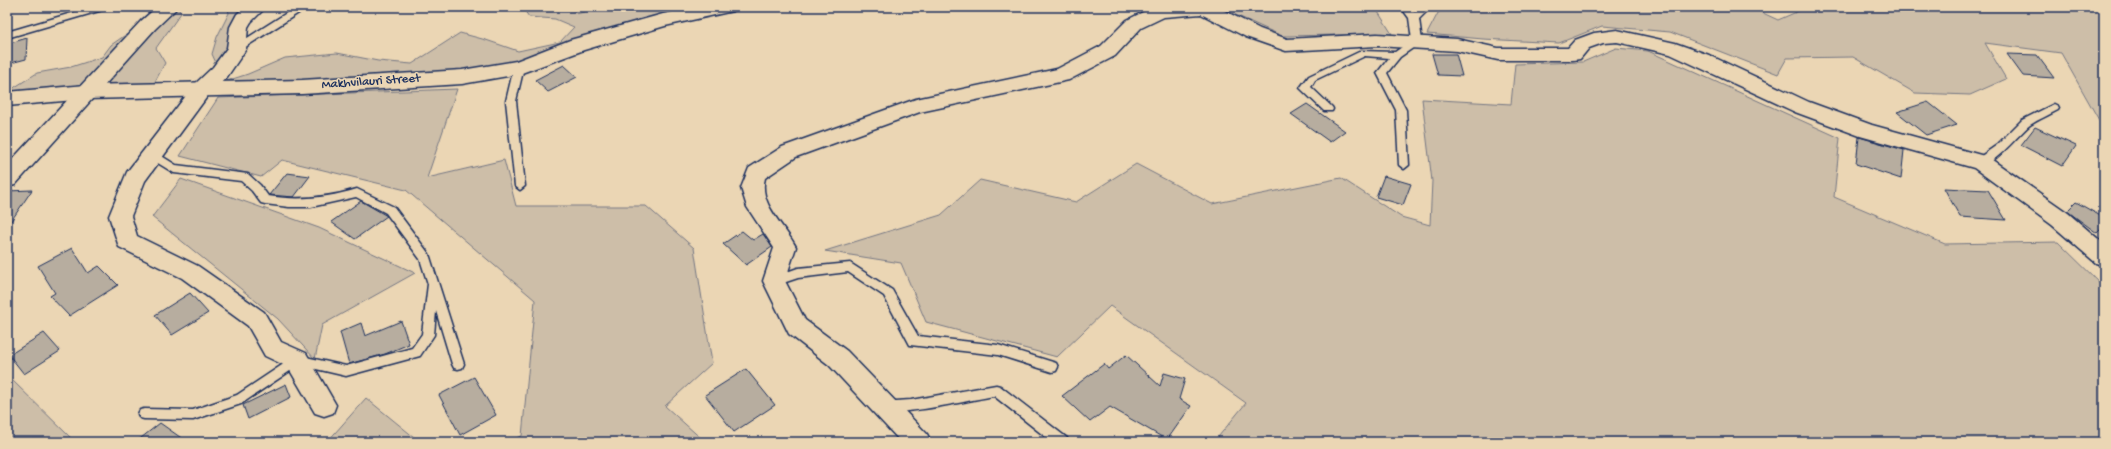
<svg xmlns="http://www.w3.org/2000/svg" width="2111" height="449" font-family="'Gochi Hand',sans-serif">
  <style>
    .green { fill: #cdbea8; stroke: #747683 }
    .building { fill: #b7ad9f; stroke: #1b2f5e }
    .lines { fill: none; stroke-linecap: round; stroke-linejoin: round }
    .service-casing { stroke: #1b2f5e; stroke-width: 3 }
    .minor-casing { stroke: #1b2f5e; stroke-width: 3 }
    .tertiary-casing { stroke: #1b2f5e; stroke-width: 3 }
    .service { fill: #ebd6b4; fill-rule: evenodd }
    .minor { fill: #ebd6b4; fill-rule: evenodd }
    .tertiary { fill: #ebd6b4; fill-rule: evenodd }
    .labels { text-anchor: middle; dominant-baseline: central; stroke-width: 3; stroke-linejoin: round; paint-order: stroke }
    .street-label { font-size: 13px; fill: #1b2f5e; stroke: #ebd6b4 }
  </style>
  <rect width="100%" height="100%" fill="#ebd6b4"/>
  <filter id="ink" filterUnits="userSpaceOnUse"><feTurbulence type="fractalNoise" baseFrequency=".025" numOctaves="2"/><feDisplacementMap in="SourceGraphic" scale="8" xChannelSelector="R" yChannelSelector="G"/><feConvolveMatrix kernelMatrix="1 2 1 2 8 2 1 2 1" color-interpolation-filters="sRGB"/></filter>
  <g filter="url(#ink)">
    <g class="green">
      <path d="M177,7L181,13L156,48L165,63L150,91L7,94L15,87L37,73L71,67L102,57L111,45L124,36L148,25Z"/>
      <path d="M227,7H257L220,72L212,54L217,37L229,13Z"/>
      <path d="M522,7H569L577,14L593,9L594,7H726L519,67L202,89L248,74L285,58L337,53L378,61L412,64L460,33L486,40L518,51L560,42L574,27L555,19L529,17Z"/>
      <path d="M1218,7H1375L1392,34L1282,36Z"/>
      <path d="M1445,7H1510L1546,11L1545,7H1750L1778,20L1808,7H2104V129L2061,53L1985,43L2006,79L1970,95L1915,93L1853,57L1787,58L1778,74L1670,32L1602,26L1559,43L1483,39L1427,34L1438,13Z"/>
      <path d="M1616,48L1648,51L1840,138L1834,197L1945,244L2058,242L2104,287V355L2101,356L2104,360V442H1214L1246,403L1110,306L1057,357L926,322L901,263L825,251L941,215L980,180L1076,202L1136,164L1212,204L1341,178L1401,217L1430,225L1432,181L1422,99L1511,104L1515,64L1583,62Z"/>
      <path d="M457,89L427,178L504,160L516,206H646L694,248L712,363L665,406L705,442H507L522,436L535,300L406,190L282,160L261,177L180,156L218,98Z"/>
      <path d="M181,179L319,228L415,273L322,325L315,359L278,319L152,217Z"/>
      <path d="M7,375L75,442H7Z"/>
      <path d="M366,398L420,442H327Z"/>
    </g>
    <g class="building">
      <path d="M27,38L26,59L7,64V44Z"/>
      <path d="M1432,54H1456L1462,76L1438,75Z"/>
      <path d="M2007,54L2037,55L2054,78L2023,76Z"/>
      <path d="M564,65L577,77L548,92L535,80Z"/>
      <path d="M1928,102L1957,125L1926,135L1897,112Z"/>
      <path d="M1307,104L1345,131L1330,142L1291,114Z"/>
      <path d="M2035,127L2076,146L2062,166L2021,145Z"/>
      <path d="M1859,137L1904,150L1901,179L1856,164Z"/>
      <path d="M287,173L310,176L294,197L269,195Z"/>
      <path d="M1384,176L1411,184L1403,205L1376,197Z"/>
      <path d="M1944,188L1988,190L2006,220L1960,217Z"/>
      <path d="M32,190L7,227V191Z"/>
      <path d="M361,201L387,216L355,239L331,222Z"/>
      <path d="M2076,202L2104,218V226L2097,233L2067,211Z"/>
      <path d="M742,231L753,240L763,234L772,247L746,265L723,244Z"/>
      <path d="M72,248L88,273L99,266L118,285L69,316L50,296L55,293L38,266Z"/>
      <path d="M190,293L208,313L172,335L155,315Z"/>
      <path d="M401,321L409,344L385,354L349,364L340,332L361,323L365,336Z"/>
      <path d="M44,333L60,351L24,374L9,355Z"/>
      <path d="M1126,355L1160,386L1164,373L1185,379L1179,399L1191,406L1167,440L1110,407L1090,422L1062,396L1104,364L1108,369Z"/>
      <path d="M746,369L775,405L734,432L705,395Z"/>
      <path d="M474,377L496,415L460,435L439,395Z"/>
      <path d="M286,384L291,397L248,419L243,405Z"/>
      <path d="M160,423L187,442H136Z"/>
    </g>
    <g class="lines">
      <g class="service-casing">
        <g id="service">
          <path d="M92,7H108L106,9L7,38V32Z"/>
          <path d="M296,7H308L239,51H233L231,49L233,47Z"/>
          <path d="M1401,7H1411L1415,12L1420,7H1431L1419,19L1422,41L1420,43L1400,57L1387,73L1406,110L1409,165L1404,169L1399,165L1396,110L1377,73L1389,58L1365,56L1315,80L1311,87L1332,107L1333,109L1332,111H1324L1300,88L1309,76L1361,51L1395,52L1412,40L1409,18Z"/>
          <path d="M519,64L524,67L516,101L525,186L520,190L515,186L506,101L514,67Z"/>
          <path d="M2054,104L2058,106L2059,108L2058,110C2049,115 2039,119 2030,125C2018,134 1993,169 1977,165L1976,162L1977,159L1997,145L2022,120Z"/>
          <path d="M152,150L176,165L248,174L260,185L268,196C299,201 327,198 357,189L394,207L429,254L464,364L462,368L458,369L454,368L452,364L436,311L434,335L420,356L346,376L299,365L241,404L193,420L144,419L140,418L138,414L140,410L144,409L193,410L237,395L297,355L346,366L412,348L422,334L428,284L420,259L386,213L356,197L311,207H289L265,204L261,203L252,191L241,181L174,173L148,157L147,154Z"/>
          <path d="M850,263L892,290L918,336L998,345L1056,363L1058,367L1056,371L1052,372L998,355L910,345L884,296L848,272L798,278L774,286L770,284L768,281L770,278L798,268Z"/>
          <path d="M996,385L1000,386L1067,438L1068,442H1052L994,396C970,400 900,417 881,410L879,406L881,402L911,400Z"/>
        </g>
      </g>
      <g class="minor-casing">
        <g id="minor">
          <path d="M157,7H178L155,29L15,185L7,187V165L141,21Z"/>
          <path d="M245,7H266L251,22L248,27L246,49L227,77L209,94L145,181L131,216L137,236L198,266L264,312L281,342L306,353L336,405L333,413L324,416L315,413L288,367L265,356L248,326L182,278L119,247L109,216L127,172L195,84L213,67L227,48L230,27L237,14Z"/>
          <path d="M1153,7H1217L1260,29L1287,39L1377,34L1457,39L1498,48H1568L1575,40L1594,33L1617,30L1675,43L1709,55L1809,102L1872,125L1988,157L2068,213L2104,244V266L2096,263L2052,225L1974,168L1860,136L1795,112L1670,54L1617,42L1603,43L1589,48L1580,59L1573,60H1498L1457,51L1377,46L1286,51L1246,37L1201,14L1164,17L1141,28L1115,56L1069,80L920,112L796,157L765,178C758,204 785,226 796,247L785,281L805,320L847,351L927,434L931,442H901L829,365L789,334L763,281L774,248L747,207L741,188L749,168L782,147L916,99L1057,69L1101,46L1127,20Z"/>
        </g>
      </g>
      <g class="tertiary-casing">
        <path id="tertiary" d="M697,7H735L733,11L665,26L584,50L519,74L462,84L302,94L86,99L7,106V92L86,85L302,80L462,70L516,61L570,40L663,14Z"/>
      </g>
      <use href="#service" class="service"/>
      <use href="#minor" class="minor"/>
      <use href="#tertiary" class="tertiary"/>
    </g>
  </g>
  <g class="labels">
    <g class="street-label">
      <text transform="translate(371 82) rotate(-4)">Makhvilauri Street</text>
    </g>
  </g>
  <rect width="2111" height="449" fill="none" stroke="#ebd6b4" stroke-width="24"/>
  <rect x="12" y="12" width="2087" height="425" fill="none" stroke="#1b2f5e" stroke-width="1.5" filter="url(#ink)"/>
</svg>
